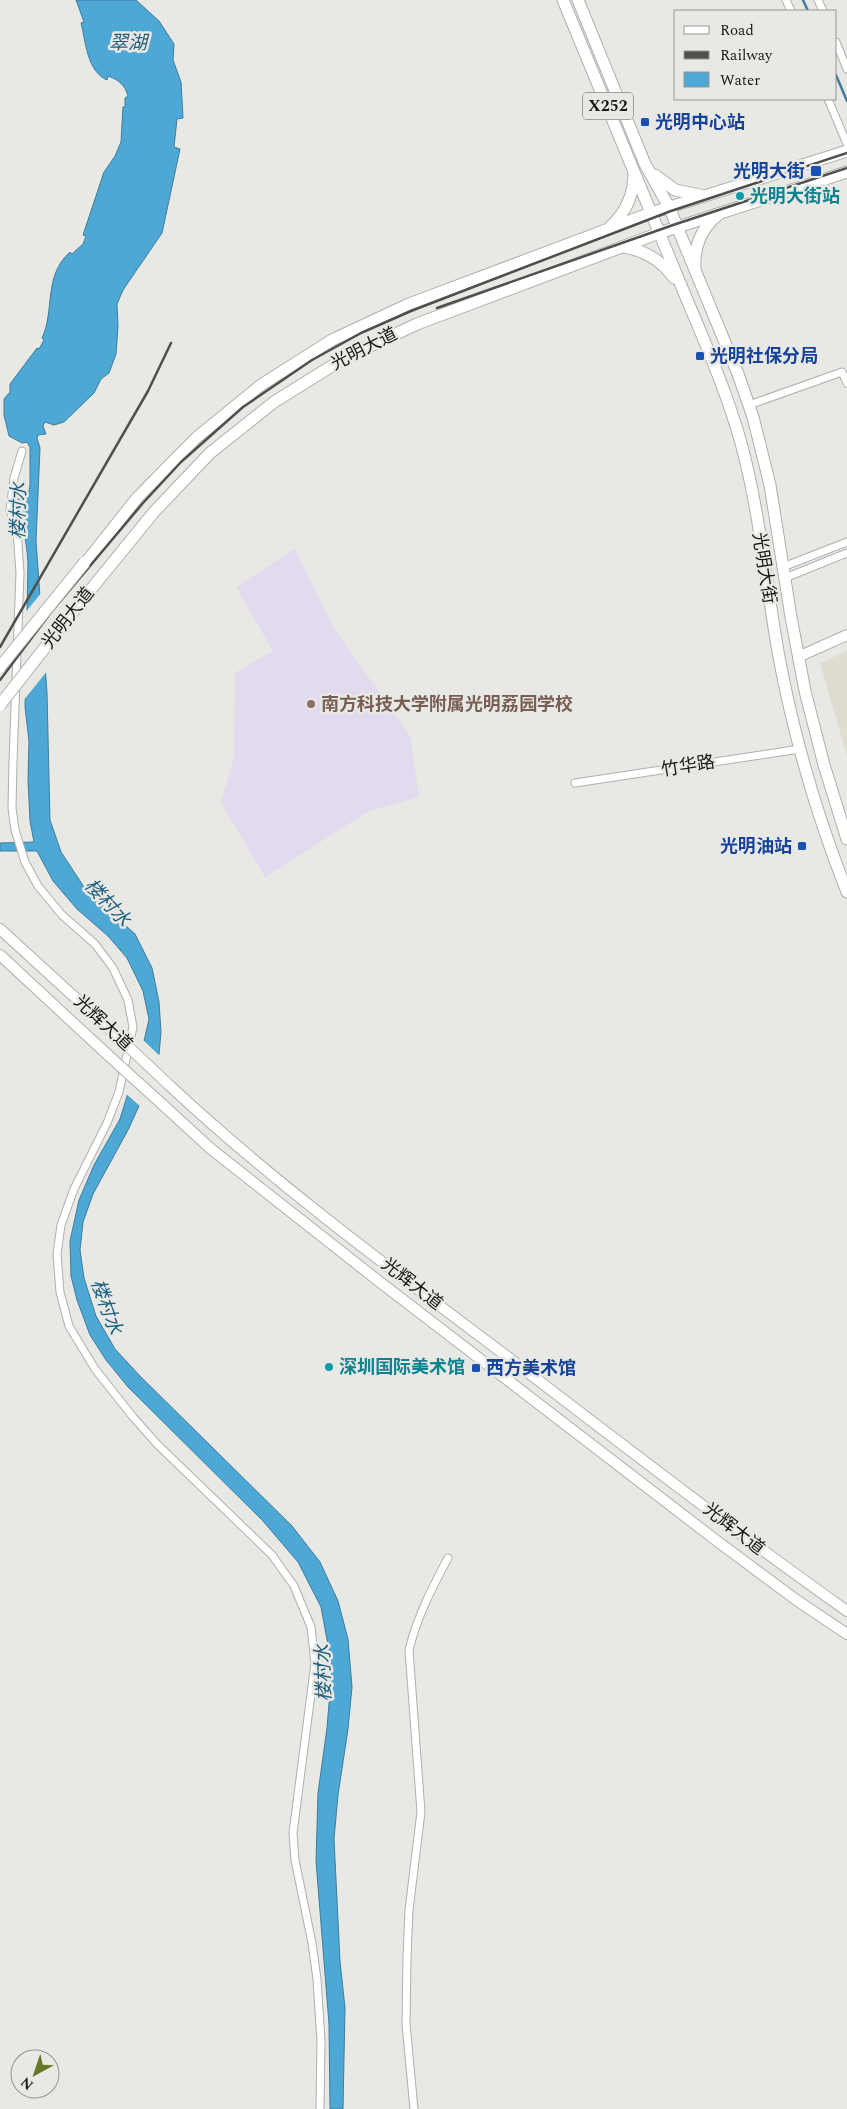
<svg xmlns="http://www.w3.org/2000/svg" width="847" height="2109" font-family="Spectral,'Noto Sans SC',serif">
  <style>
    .built { fill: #dfddd2 }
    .education { fill: #e2daef }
    .water { fill: #4ea8d5; stroke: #3e7d9c }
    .pier { fill: #e8e8e5 }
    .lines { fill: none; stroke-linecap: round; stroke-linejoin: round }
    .stream { stroke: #3e7d9c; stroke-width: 2.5 }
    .street-casing { stroke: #afafac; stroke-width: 9 }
    .secondary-casing { stroke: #afafac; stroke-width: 12 }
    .primary-casing { stroke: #afafac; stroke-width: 13 }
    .street { stroke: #fff; stroke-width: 7 }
    .secondary { stroke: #fff; stroke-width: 10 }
    .primary { stroke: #fff; stroke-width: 11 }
    .rail { stroke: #4f4f4e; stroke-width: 2.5 }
    .secondary-bridge-casing { stroke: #afafac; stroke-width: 12; stroke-linecap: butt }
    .primary-bridge-casing { stroke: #afafac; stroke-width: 13; stroke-linecap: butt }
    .secondary-bridge { stroke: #fff; stroke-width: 10 }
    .primary-bridge { stroke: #fff; stroke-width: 11 }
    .transit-dot { fill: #1a4fb4; stroke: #e8e8e5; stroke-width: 2 }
    .culture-dot { fill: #0f9aa8; stroke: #e8e8e5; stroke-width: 2 }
    .education-dot { fill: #8d6e63; stroke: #e8e8e5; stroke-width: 2 }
    .labels { text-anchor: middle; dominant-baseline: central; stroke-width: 5; stroke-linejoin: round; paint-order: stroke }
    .shield { fill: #e8e8e5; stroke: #565655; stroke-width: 1 }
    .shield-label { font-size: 16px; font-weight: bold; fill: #181817 }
    .transit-label { font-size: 18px; font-weight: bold; fill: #164399; stroke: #e8e8e5; text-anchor: start }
    .culture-label { font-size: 18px; font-weight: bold; fill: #0d838f; stroke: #e8e8e5; text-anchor: start }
    .street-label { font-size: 18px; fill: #181817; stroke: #e8e8e5 }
    .education-label { font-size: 18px; font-weight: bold; fill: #785e54; stroke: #e8e8e5; text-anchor: start }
    .water-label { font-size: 19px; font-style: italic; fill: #1b5e7e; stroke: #e8e8e5 }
  </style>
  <rect width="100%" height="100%" fill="#e8e8e5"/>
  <path class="built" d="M847,651V756L820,663Z"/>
  <path class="education" d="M295,549L335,630L410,736L419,797L369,811L265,877L221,802L234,758L235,673L273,651L236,587Z"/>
  <path class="water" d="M76,0H136L159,21L174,44L173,60L181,82L183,118L177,119L174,147L180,149L162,233L123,290L117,304L118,326L116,354L109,373L101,379L94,393L64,422L54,425L45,422L43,426L46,434L38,435L37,438L40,448L36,541L47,693L50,820L61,852L86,890L135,934L152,968L159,1002L161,1032L159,1054L139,1106L128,1130L93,1194L83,1222L80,1250L84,1278L96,1316L115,1349L140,1376L292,1526L320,1562L338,1601L348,1639L352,1687L348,1729L338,1795L334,1839L340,1961L345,2008L343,2109H330L329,2024L316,1861L318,1793L327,1728L332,1667L321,1607L298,1562L263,1521L128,1387L106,1360L90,1335L77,1300L71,1276L70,1241L79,1200L94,1165L120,1119L144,1041L149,1019L143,991L127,958L108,936L77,909L53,881L37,851H0V843L34,842L30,821L28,780L29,741L25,707L28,563C27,541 21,520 18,497L28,496L30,485V447L27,442L22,443L9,436L4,415V399L10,392V384L37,348L39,349L44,340L42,338C55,311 43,276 70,252L72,254L83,244L86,236L83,235L104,172L115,156L121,142L123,107H125V98L128,96C125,85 119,80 108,76L107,80C87,71 86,43 81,23L84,22Z"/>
  <g class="pier">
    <path d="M42,592L48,670L23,701L24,614Z"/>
    <path d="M142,1039L160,1056L141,1107L124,1092Z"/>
  </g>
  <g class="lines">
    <g class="stream">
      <path d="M803,0L808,11"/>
      <path d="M836,75L847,101"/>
    </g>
    <g class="street-casing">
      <g id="street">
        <path d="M786,0L791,11"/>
        <path d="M818,0L823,11"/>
        <path d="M836,42L847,69"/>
        <path d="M828,99L847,144"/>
        <path d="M749,405L842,372L847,383"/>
        <path d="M22,451L14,478L10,510L17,530L20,573L13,761L12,808L15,830L25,862L38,886L62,915L95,944L113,968L128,1000L133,1027L119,1092L107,1123L74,1189L61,1225L57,1254L60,1292L69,1326L95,1369L133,1417L157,1444L272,1555L294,1586L311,1627L315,1663L293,1833L295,1860L312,1943L317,1979L321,2041L320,2109"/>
        <path d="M783,567L847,542"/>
        <path d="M785,578L847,553"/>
        <path d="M575,783L800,749"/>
        <path d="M414,2109L406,2024L407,1957L409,1910L421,1812L409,1650C417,1617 432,1588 448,1558"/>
      </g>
    </g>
    <g class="secondary-casing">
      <g id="secondary">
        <path d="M798,657L847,635"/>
        <path d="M0,929L116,1035"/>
        <path d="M0,955L109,1056"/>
        <path d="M169,1085C274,1183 391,1269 505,1355C618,1441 731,1529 847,1611"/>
        <path d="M162,1104L211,1149L376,1279L717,1541L795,1599L847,1634"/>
      </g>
    </g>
    <g class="primary-casing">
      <g id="primary">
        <path d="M563,0C600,89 636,178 673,266C697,325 724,382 741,443C760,512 766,586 779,657C794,737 817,816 847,892"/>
        <path d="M578,0L645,164L669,207L738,374L753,417L770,485L791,617L805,691L824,765L847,839"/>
        <path d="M655,175L675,190L700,195"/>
        <path d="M611,226C626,212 634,194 634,173"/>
        <path d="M623,247C644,250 661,260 674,278"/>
        <path d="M695,266C694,246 702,227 718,215"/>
        <path d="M80,570L137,498L196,438L261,385L332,340L409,304L651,213L847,151"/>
        <path d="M79,604L154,512L210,453L274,402L343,359L417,324L659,233L847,172"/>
      </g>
    </g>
    <use href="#street" class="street"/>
    <use href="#secondary" class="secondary"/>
    <use href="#primary" class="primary"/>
    <g class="rail">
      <path d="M437,308L676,224L847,168"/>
      <path d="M0,647L148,391L171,343"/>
      <path d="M0,680L52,611L143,503L181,462L243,407L312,360L361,333L411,311L671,211L847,153"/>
    </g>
    <g class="secondary-bridge-casing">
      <g id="secondary-bridge">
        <path d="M116,1035L169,1085"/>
        <path d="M109,1056L162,1104"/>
      </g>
    </g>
    <g class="primary-bridge-casing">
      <g id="primary-bridge">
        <path d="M0,667L85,562"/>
        <path d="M0,705L79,604"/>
      </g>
    </g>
    <use href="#secondary-bridge" class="secondary-bridge"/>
    <use href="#primary-bridge" class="primary-bridge"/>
  </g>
  <g class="transit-dot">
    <rect x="640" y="117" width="10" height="10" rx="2.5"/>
    <rect x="810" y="165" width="12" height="12" rx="2.5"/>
    <rect x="695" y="351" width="10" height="10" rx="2.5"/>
    <rect x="797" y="841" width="10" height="10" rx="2.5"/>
    <rect x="471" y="1363" width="10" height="10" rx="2.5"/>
  </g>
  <g class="culture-dot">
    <circle cx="740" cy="196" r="5"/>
    <circle cx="329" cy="1367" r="5"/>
  </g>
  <circle class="education-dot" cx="311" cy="704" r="5"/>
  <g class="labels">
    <rect class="shield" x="583" y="92.5" width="50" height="27" rx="4"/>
    <g class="shield-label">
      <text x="608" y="106">X252</text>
    </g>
    <g class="transit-label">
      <text x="655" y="122">光明中心站</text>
      <text x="805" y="171" text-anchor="end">光明大街</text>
      <text x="710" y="356">光明社保分局</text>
      <text x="792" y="846" text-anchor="end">光明油站</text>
      <text x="486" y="1368">西方美术馆</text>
    </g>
    <g class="culture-label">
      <text x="750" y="196">光明大街站</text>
      <text x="339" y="1367">深圳国际美术馆</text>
    </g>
    <g class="street-label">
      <text transform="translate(364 349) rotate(-27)">光明大道</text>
      <text transform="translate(764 568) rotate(81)">光明大街</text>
      <text transform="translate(68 618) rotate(-52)">光明大道</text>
      <text transform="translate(688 766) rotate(-9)">竹华路</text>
      <text transform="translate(103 1023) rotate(43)">光辉大道</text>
      <text transform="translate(412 1284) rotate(38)">光辉大道</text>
      <text transform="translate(734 1529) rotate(38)">光辉大道</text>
    </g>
    <g class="education-label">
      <text x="321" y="704">南方科技大学附属光明荔园学校</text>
    </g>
    <g class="water-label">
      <text x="128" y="43">翠湖</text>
      <text transform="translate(19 511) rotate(-89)">楼村水</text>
      <text transform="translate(107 903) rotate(47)">楼村水</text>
      <text transform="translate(106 1307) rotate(70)">楼村水</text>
      <text transform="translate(324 1673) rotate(-92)">楼村水</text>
    </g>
  </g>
  <rect x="674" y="10" width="162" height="90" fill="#e8e8e5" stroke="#959593"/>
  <rect x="684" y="26" width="25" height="8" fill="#ffffff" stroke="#959593"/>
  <text x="720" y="35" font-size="15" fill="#181817">Road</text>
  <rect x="684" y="51" width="25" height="8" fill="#4f4f4e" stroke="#959593"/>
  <text x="720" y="60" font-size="15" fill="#181817">Railway</text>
  <rect x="684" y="72" width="25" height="15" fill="#4ea8d5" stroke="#959593"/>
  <text x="720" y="85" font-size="15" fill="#181817">Water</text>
  <g transform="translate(35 2074) rotate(220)"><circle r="24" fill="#e8e8e5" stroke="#959593"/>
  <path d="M0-4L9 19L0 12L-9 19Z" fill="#657928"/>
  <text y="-8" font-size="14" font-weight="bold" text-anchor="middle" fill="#181817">N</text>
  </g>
</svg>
